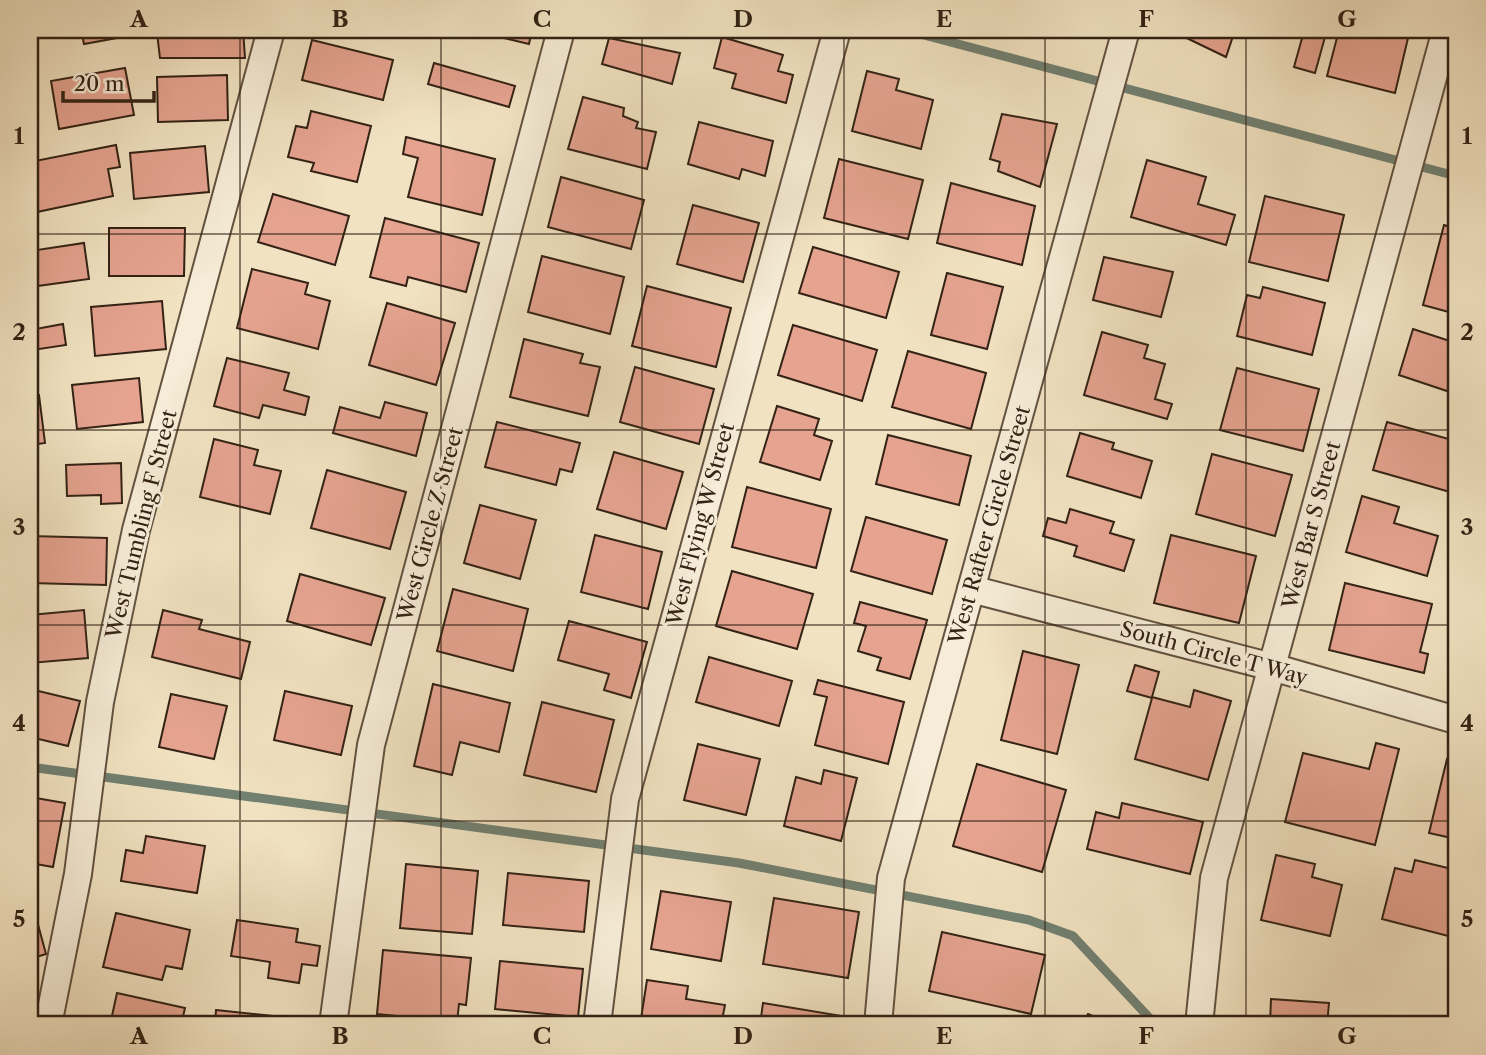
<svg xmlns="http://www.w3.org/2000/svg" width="1486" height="1055" font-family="'Libre Caslon Text',serif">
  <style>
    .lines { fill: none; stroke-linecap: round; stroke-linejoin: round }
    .stream { stroke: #718071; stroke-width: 9 }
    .building { fill: #e5a390; stroke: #332215; stroke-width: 2 }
    .street-casing { stroke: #625240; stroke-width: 30 }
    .street { stroke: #f6ecd7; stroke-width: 26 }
    .grid { fill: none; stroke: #332215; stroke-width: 2; stroke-opacity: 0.55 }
    .labels { text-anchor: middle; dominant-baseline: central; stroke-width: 6; stroke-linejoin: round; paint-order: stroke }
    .street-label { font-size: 21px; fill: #332215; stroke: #f6ecd7 }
    .neatline { fill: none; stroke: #332215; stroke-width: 2.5 }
    .grid-label { font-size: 23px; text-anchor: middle; font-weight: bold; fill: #332215 }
  </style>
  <rect width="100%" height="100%" fill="#f1e2c1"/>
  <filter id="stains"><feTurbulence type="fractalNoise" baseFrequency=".00286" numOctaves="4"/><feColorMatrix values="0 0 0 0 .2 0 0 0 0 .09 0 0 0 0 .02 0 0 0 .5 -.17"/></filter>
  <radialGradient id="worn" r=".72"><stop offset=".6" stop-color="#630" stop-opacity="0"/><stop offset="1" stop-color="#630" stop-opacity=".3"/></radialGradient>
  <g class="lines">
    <g class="stream">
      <path d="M905,30L1456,176"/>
      <path d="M30,767L739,863L1029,920L1073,936L1156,1025"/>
    </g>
  </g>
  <g class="building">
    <path d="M81,30H149L150,32L84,44Z"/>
    <path d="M171,30H243L245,58H160L157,33Z"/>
    <path d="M471,30H532L529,44Z"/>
    <path d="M1170,30H1235L1226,57Z"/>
    <path d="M1339,30H1375L1408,38L1395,93L1327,76Z"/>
    <path d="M1304,31L1325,37L1315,73L1294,67Z"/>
    <path d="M722,37L783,55L778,71L793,75L786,103L732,88L736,74L714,68Z"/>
    <path d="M609,38L680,53L672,84L602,64Z"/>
    <path d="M312,40L393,60L383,100L302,80Z"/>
    <path d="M434,63L515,86L509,107L428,84Z"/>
    <path d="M125,68L134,115L59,129L51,81Z"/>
    <path d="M867,71L899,79L896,90L933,100L921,149L852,131Z"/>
    <path d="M227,75L228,120L158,122L157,77Z"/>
    <path d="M583,97L624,108L623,116L638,122L636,128L656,132L647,169L568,149Z"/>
    <path d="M311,111L371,126L357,182L311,171L314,163L288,157L296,126L307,128Z"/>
    <path d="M1002,114L1057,124L1040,187L998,171L1000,162L990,159Z"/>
    <path d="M699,122L773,141L765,176L742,169L739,179L688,164Z"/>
    <path d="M406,137L495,159L482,215L408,197L418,158L403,154Z"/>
    <path d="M116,145L120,167L108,169L113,196L37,212L30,176V162Z"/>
    <path d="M205,146L209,192L134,199L130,153Z"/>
    <path d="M839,159L923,180L908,239L824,218Z"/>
    <path d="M1147,160L1206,177L1198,204L1235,215L1226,245L1131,217Z"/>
    <path d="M561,177L644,200L631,249L548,227Z"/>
    <path d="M951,183L1035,206L1022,265L937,243Z"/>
    <path d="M273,194L349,216L335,265L258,242Z"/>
    <path d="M1265,196L1344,215L1328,281L1249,262Z"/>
    <path d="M693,205L759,223L743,282L677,264Z"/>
    <path d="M385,218L479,243L466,292L408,277L406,286L370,277Z"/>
    <path d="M1444,225L1456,229V314L1423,305Z"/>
    <path d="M109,228H185L184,276H109Z"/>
    <path d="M84,243L89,279L30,287V251Z"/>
    <path d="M813,247L899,272L886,318L799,293Z"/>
    <path d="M542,256L624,277L610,334L528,312Z"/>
    <path d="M1104,257L1173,272L1161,317L1093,300Z"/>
    <path d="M252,269L308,283L305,294L330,301L318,349L237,328Z"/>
    <path d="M947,273L1003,287L987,349L931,335Z"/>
    <path d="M647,286L731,308L716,367L632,346Z"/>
    <path d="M1263,287L1325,303L1312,355L1237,336L1247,295L1260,298Z"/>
    <path d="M162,301L166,349L95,356L91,307Z"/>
    <path d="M387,303L455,323L436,385L369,365Z"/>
    <path d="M63,324L66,345L32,350L34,365L30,366V330Z"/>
    <path d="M793,325L877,350L862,401L778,375Z"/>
    <path d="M1413,329L1456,343V394L1399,375Z"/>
    <path d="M1102,332L1148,345L1144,358L1165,364L1155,399L1172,404L1167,419L1084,395Z"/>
    <path d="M524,339L583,354L580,363L600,367L588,416L510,397Z"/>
    <path d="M908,351L986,373L971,429L892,407Z"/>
    <path d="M227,358L289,373L284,390L309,397L305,415L263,405L259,418L214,406Z"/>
    <path d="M635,367L714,389L699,444L620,422Z"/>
    <path d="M1237,368L1319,389L1303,451L1220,430Z"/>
    <path d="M139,378L143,422L77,429L72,385Z"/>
    <path d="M39,395L45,443L30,445V396Z"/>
    <path d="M385,402L427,413L416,456L333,433L340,407L380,418Z"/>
    <path d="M777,406L819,419L814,435L832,441L820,480L760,462Z"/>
    <path d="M497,422L580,443L572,472L560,469L556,485L485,467Z"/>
    <path d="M1387,422L1456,441V469L1450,492L1373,470Z"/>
    <path d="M1080,433L1114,443L1112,449L1152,461L1141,498L1067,476Z"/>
    <path d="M888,435L971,456L959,505L876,484Z"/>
    <path d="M214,439L258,450L254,465L281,471L270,514L200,497Z"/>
    <path d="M614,452L683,472L666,529L597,509Z"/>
    <path d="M1212,454L1292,475L1275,536L1196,514Z"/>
    <path d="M121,463L122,503L101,504V495L67,496L66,465Z"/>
    <path d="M327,470L406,492L390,549L311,528Z"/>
    <path d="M747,487L831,509L816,568L732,547Z"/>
    <path d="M1362,496L1399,507L1394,523L1438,536L1427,576L1346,552Z"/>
    <path d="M480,505L536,520L520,579L464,563Z"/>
    <path d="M1070,509L1114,522L1110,533L1134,540L1124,571L1074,556L1077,546L1043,536L1048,518L1066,523Z"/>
    <path d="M866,517L947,540L932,594L851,571Z"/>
    <path d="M595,535L662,552L648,609L581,592Z"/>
    <path d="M1171,535L1256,556L1239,623L1154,603Z"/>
    <path d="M30,536L107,538L106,585L30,583Z"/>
    <path d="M732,571L813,594L797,649L716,626Z"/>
    <path d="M300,574L385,598L371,645L287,621Z"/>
    <path d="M1345,583L1432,604L1420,652L1428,654L1424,673L1329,650Z"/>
    <path d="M453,589L528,609L513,671L437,651Z"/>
    <path d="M860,602L927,620L910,679L877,670L881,658L858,651L866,626L854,623Z"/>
    <path d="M84,610L88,658L30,663V615Z"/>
    <path d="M163,610L202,620L199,629L250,642L241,679L152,657Z"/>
    <path d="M569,621L647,642L631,698L604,690L609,674L558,660Z"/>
    <path d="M1023,651L1079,665L1057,754L1001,740Z"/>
    <path d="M709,657L792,681L779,726L696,702Z"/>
    <path d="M1135,665L1159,672L1152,697L1190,707L1194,690L1231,701L1208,780L1135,759L1152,698L1127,691Z"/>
    <path d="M818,680L904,702L888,764L815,745L827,697L814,694Z"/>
    <path d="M433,684L510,703L499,752L460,742L452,775L414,766Z"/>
    <path d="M30,689L80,701L68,746L30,737Z"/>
    <path d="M285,691L352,706L341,755L274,740Z"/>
    <path d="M171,694L227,706L214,759L159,747Z"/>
    <path d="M542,702L614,720L596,792L524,775Z"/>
    <path d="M1376,743L1399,749L1375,845L1285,822L1303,753L1369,769Z"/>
    <path d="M698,744L760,759L746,815L684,800Z"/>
    <path d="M1447,759L1456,761V839L1429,833Z"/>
    <path d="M977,764L1066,790L1042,872L953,846Z"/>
    <path d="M824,770L857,778L841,841L784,826L796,777L821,784Z"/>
    <path d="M30,797L65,803L53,867L30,863Z"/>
    <path d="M1122,803L1203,822L1190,874L1087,849L1096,812L1119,818Z"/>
    <path d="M146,836L205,846L197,893L121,881L126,850L143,853Z"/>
    <path d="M1276,855L1315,864L1312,877L1342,885L1330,936L1261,920Z"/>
    <path d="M1415,860L1456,870V938L1382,919L1395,868L1412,872Z"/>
    <path d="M406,864L478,871L472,934L400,928Z"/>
    <path d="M508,873L589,881L584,932L503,925Z"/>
    <path d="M661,891L731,902L721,961L651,949Z"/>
    <path d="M774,898L859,912L848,978L763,964Z"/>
    <path d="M33,906L46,954L30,959V907Z"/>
    <path d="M116,913L190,930L182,969L166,966L162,980L103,967Z"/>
    <path d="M237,920L298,929L296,942L320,946L317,966L302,964L299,983L268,978L270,962L231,956Z"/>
    <path d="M942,932L1045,955L1031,1014L929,991Z"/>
    <path d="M383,950L471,958L466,1005L459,1004L457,1022L377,1014Z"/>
    <path d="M500,961L583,969L578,1017L495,1009Z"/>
    <path d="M647,980L688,986L686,999L725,1005L721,1025H640Z"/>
    <path d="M117,993L185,1008L181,1025H110Z"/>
    <path d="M1271,999L1329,1003L1327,1025H1270Z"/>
    <path d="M763,1003L848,1017L847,1025H760Z"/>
    <path d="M216,1010L312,1020L311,1025H215Z"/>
    <path d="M1088,1014L1098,1018L1095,1025H1083Z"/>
  </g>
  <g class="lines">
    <g class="street-casing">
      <g id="street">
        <path d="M971,589L1272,667L1456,720"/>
        <path d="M48,1025L78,874L100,702L136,530L271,30"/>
        <path d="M333,1025L371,745L561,30"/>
        <path d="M597,1025L625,799L837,30"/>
        <path d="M878,1025L891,878L1126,30"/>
        <path d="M1199,1025L1214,878L1446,30"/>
      </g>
    </g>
    <use href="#street" class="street"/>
  </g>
  <path class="grid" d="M240,30V1025M441,30V1025M642,30V1025M844,30V1025M1045,30V1025M1246,30V1025M30,234H1456M30,430H1456M30,625H1456M30,821H1456"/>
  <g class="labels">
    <g class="street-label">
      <text transform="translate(141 524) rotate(-76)">West Tumbling F Street</text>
      <text transform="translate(430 524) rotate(-75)">West Circle Z Street</text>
      <text transform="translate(700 524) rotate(-75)">West Flying W Street</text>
      <text transform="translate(989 525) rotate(-74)">West Rafter Circle Street</text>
      <text transform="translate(1311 525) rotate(-75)">West Bar S Street</text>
      <text transform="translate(1214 653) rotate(15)">South Circle T Way</text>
    </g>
  </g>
  <rect width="1486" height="1055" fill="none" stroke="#f1e2c1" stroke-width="77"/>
  <path d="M63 91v10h91v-10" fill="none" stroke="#332215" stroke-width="3.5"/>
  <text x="74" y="91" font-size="21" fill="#332215" stroke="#f6ecd7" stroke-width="5" paint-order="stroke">20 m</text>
  <rect x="38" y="38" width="1410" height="978" class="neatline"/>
  <g class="grid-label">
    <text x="139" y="27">A</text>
    <text x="340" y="27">B</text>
    <text x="542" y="27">C</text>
    <text x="743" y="27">D</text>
    <text x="944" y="27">E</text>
    <text x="1146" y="27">F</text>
    <text x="1347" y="27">G</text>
    <text x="19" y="144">1</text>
    <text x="1467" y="144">1</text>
    <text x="19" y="340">2</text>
    <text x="1467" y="340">2</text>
    <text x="19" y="535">3</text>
    <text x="1467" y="535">3</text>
    <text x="19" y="731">4</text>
    <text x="1467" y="731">4</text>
    <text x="19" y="927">5</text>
    <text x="1467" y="927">5</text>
    <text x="139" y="1044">A</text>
    <text x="340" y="1044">B</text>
    <text x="542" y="1044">C</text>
    <text x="743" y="1044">D</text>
    <text x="944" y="1044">E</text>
    <text x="1146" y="1044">F</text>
    <text x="1347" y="1044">G</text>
  </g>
  <rect width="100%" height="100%" filter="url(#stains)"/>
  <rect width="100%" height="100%" fill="url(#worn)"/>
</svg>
